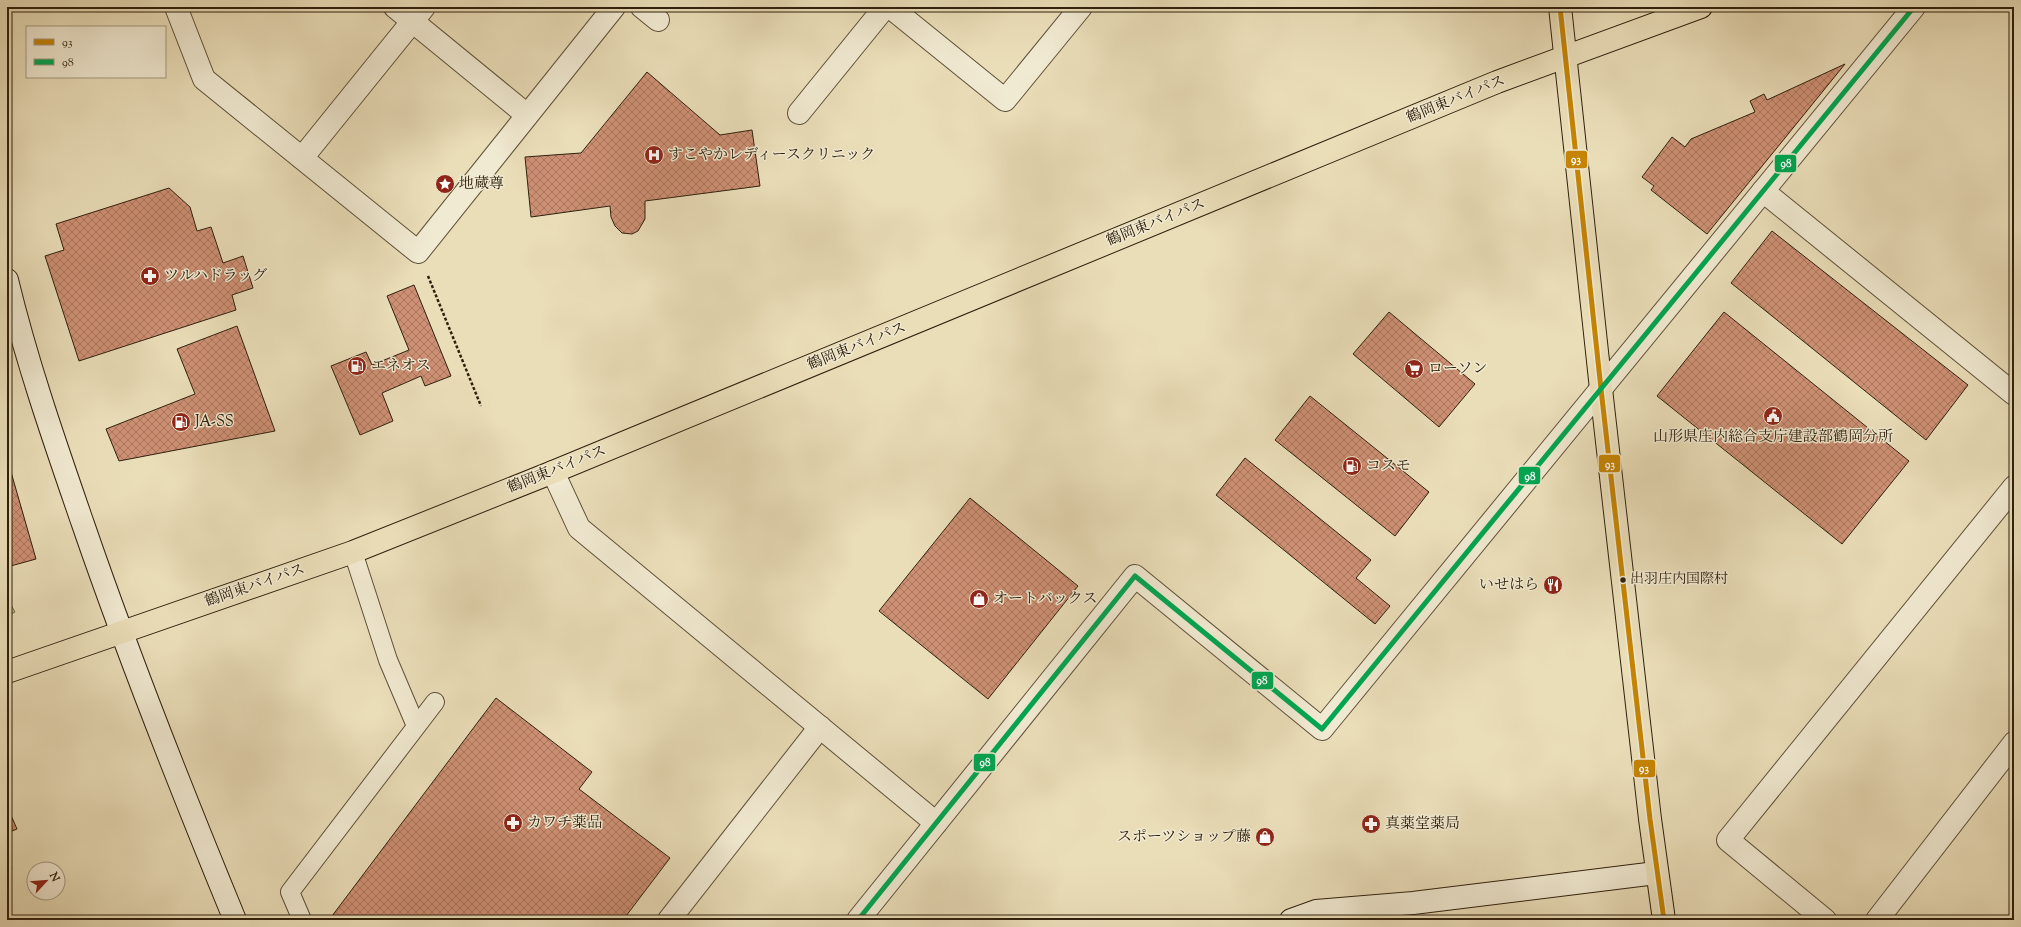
<svg xmlns="http://www.w3.org/2000/svg" width="2021" height="927" font-family="'Sorts Mill Goudy','Noto Serif JP',serif">
  <style>
    .grass { fill: #bfbf8a; stroke: #77704c }
    .building { fill: url(#building-cross-hatch); stroke: #2f200d }
    .lines { fill: none; stroke-linecap: round; stroke-linejoin: round }
    .lane-casing { stroke: #5e5038; stroke-width: 20 }
    .street-casing { stroke: #5e5038; stroke-width: 24 }
    .secondary-casing { stroke: #2f200d; stroke-width: 24 }
    .primary-casing { stroke: #2f200d; stroke-width: 24 }
    .highway-casing { stroke: #2f200d; stroke-width: 24 }
    .path { stroke: #2f200d; stroke-width: 2.5; stroke-dasharray: 3 2; stroke-linecap: butt }
    .lane { stroke: #f1ead2; stroke-width: 18 }
    .street { stroke: #f1ead2; stroke-width: 22 }
    .secondary { stroke: #f1ead2; stroke-width: 22 }
    .primary { stroke: #eadeb9; stroke-width: 22 }
    .highway { stroke: #eadeb9; stroke-width: 22 }
    .bus-1-casing { stroke: #f1ead2; stroke-width: 8 }
    .bus-2-casing { stroke: #f1ead2; stroke-width: 8 }
    .bus-1 { stroke: #c58403; stroke-width: 5 }
    .bus-2 { stroke: #00a651; stroke-width: 5 }
    .bus-dot { fill: #2f200d; stroke: #f1ead2; stroke-width: 1.5 }
    .labels { text-anchor: middle; dominant-baseline: central; stroke-width: 3; stroke-linejoin: round; paint-order: stroke }
    .bus-label { font-size: 14px; fill: #2f200d; stroke: #f1ead2; text-anchor: start }
    .street-label { font-size: 15px; fill: #2f200d; stroke: #f1ead2 }
    .poi-label { font-size: 15px; fill: #2f200d; stroke: #f1ead2; text-anchor: start }
    .line-badge { stroke: #f1ead2; stroke-width: 1.5 }
    .badge-label { font-size: 11px; text-anchor: middle; font-weight: bold; fill: #fff }
  </style>
  <defs>
    <pattern id="building-cross-hatch" width="8" height="8" patternUnits="userSpaceOnUse"><rect width="8" height="8" fill="#ce9074"/><path d="M0 0l8 8M0 8l8-8" fill="none" stroke="#a8755e"/></pattern>
  </defs>
  <rect width="100%" height="100%" fill="#eadeb9"/>
  <filter id="stains"><feTurbulence type="fractalNoise" baseFrequency=".005" numOctaves="4"/><feColorMatrix values="0 0 0 0 .2 0 0 0 0 .09 0 0 0 0 .02 0 0 0 .5 -.17"/></filter>
  <radialGradient id="worn" r=".72"><stop offset=".6" stop-color="#630" stop-opacity="0"/><stop offset="1" stop-color="#630" stop-opacity=".3"/></radialGradient>
  <path class="grass" d="M7,598L15,612L7,616Z"/>
  <g class="building">
    <path d="M1845,64L1707,234L1651,190L1654,186L1642,177L1672,137L1685,147L1691,139L1755,112L1750,101L1764,94L1767,100Z"/>
    <path d="M647,72L720,135L752,130L760,186L645,201V219L638,231L632,234L622,233L615,226L611,217L610,206L531,217L525,157L581,153Z"/>
    <path d="M169,188L190,207L197,231L211,227L223,263L243,256L253,288L232,295L236,310L79,361L45,256L64,250L56,224Z"/>
    <path d="M1772,231L1968,385L1926,440L1731,283Z"/>
    <path d="M414,285L451,376L425,386L421,376L382,393L393,421L360,435L331,366L366,352L372,365L409,350L387,296Z"/>
    <path d="M1389,312L1475,384L1439,427L1353,354Z"/>
    <path d="M1724,312L1909,461L1842,544L1657,396Z"/>
    <path d="M237,326L275,431L119,461L106,429L195,394L177,349Z"/>
    <path d="M1310,396L1429,492L1395,536L1275,440Z"/>
    <path d="M7,458L36,559L7,567Z"/>
    <path d="M1245,458L1371,560L1356,578L1390,606L1375,624L1216,495Z"/>
    <path d="M970,498L1078,586L988,699L879,611Z"/>
    <path d="M496,698L592,772L579,789L670,858L623,920H329Z"/>
    <path d="M7,806L17,829L7,833Z"/>
    <path d="M7,857L12,869L7,872Z"/>
  </g>
  <g class="lines">
    <g class="lane-casing">
      <g id="lane">
        <path d="M353,552L388,660L416,726"/>
        <path d="M302,920L290,892L435,702"/>
      </g>
    </g>
    <g class="street-casing">
      <g id="street">
        <path d="M176,7L204,79L418,252L614,7"/>
        <path d="M395,7L527,115"/>
        <path d="M642,7L658,20"/>
        <path d="M890,7L1005,100L1081,7"/>
        <path d="M799,113L885,7"/>
        <path d="M302,158L424,7"/>
        <path d="M1763,191L2014,394"/>
        <path d="M553,472L579,528L936,823"/>
        <path d="M669,920L820,727"/>
        <path d="M858,920L1135,576L1322,729L1914,7"/>
        <path d="M1825,920L1728,840L2014,487"/>
        <path d="M1877,920L2014,743"/>
      </g>
    </g>
    <g class="secondary-casing">
      <g id="secondary">
        <path d="M7,280C27,363 55,443 83,524C129,658 181,789 235,920"/>
        <path d="M1291,920L1316,911L1413,903L1656,873"/>
      </g>
    </g>
    <g class="primary-casing">
      <path id="primary" d="M1560,7L1601,389L1650,819L1664,920"/>
    </g>
    <g class="highway-casing">
      <path id="highway" d="M7,672L353,552L553,472L1497,82L1701,7"/>
    </g>
    <path class="path" d="M428,276L481,406"/>
    <use href="#lane" class="lane"/>
    <use href="#street" class="street"/>
    <use href="#secondary" class="secondary"/>
    <use href="#primary" class="primary"/>
    <use href="#highway" class="highway"/>
    <g class="bus-1-casing">
      <path id="bus-1" d="M1560,7L1601,389L1650,819L1664,920"/>
    </g>
    <g class="bus-2-casing">
      <path id="bus-2" d="M858,920L1135,576L1322,729L1914,7"/>
    </g>
    <use href="#bus-1" class="bus-1"/>
    <use href="#bus-2" class="bus-2"/>
  </g>
  <defs>
    <g id="hospital-disc" transform="scale(1)"><circle r="9.5" fill="#8f2418" stroke="#f1ead2"/><path d="M-5-5h3v3.5h4V-5h3V5h-3V1.5h-4V5h-3Z" fill="#fff"/></g>
    <g id="sight-disc" transform="scale(1)"><circle r="9.5" fill="#8f2418" stroke="#f1ead2"/><path d="M0-6L1.8-2.2L6-1.7L2.9 1.2L3.7 5.4L0 3.3L-3.7 5.4L-2.9 1.2L-6-1.7L-1.8-2.2Z" fill="#fff"/></g>
    <g id="pharmacy-disc" transform="scale(1)"><circle r="9.5" fill="#8f2418" stroke="#f1ead2"/><path d="M-2-6h4v4h4v4h-4v4h-4v-4h-4v-4h4Z" fill="#fff"/></g>
    <g id="fuel-disc" transform="scale(1)"><circle r="9.5" fill="#8f2418" stroke="#f1ead2"/><path d="M-5.5-6h7V0h2V4h1.3V-2.5L3-4.5l.8-.8L6-3V5H2.5V1h-1V6h-7ZM-4.2-4.7v3.2H.2V-4.7Z" fill="#fff"/></g>
    <g id="supermarket-disc" transform="scale(1)"><circle r="9.5" fill="#8f2418" stroke="#f1ead2"/><path d="M-6-5.5h2.5l.6 2H6L4.5 2H-2.5L-4.4-4H-6ZM-1.5 3.2a1.3 1.3 0 1 0 .1 0ZM3 3.2a1.3 1.3 0 1 0 .1 0Z" fill="#fff"/></g>
    <g id="civic-disc" transform="scale(1)"><circle r="9.5" fill="#8f2418" stroke="#f1ead2"/><path d="M-.6-6.5H3V-4.5H.6V-3L4-1V1h2V6H-6V1h2V-1L-.6-3ZM-1.2 2.5V6h2.4V2.5Z" fill="#fff"/></g>
    <g id="restaurant-disc" transform="scale(1)"><circle r="9.5" fill="#8f2418" stroke="#f1ead2"/><path d="M-5-6h1v4h1v-4h1v4h1v-4h1v5L-1.5 .5V6h-2V.5L-5-1ZM5-6V6H3V1.5H1.5Q1.5-4 5-6Z" fill="#fff"/></g>
    <g id="shop-disc" transform="scale(1)"><circle r="9.5" fill="#8f2418" stroke="#f1ead2"/><path d="M-5-2.5h2.3a2.7 3.5 0 0 1 5.4 0H5L5.5 6h-11ZM-1.5-2.5h3a1.5 2.3 0 0 0-3 0Z" fill="#fff"/></g>
  </defs>
  <g fill-rule="evenodd">
    <use href="#hospital-disc" x="654" y="155"/>
    <use href="#sight-disc" x="445" y="184"/>
    <use href="#pharmacy-disc" x="150" y="276"/>
    <use href="#fuel-disc" x="357" y="366"/>
    <use href="#supermarket-disc" x="1414" y="369"/>
    <use href="#civic-disc" x="1773" y="416"/>
    <use href="#fuel-disc" x="181" y="422"/>
    <use href="#fuel-disc" x="1352" y="466"/>
    <use href="#restaurant-disc" x="1553" y="585"/>
    <use href="#shop-disc" x="979" y="599"/>
    <use href="#pharmacy-disc" x="513" y="823"/>
    <use href="#pharmacy-disc" x="1371" y="824"/>
    <use href="#shop-disc" x="1265" y="837"/>
  </g>
  <circle class="bus-dot" cx="1623" cy="580" r="3.5"/>
  <g class="labels">
    <g class="bus-label">
      <text x="1630" y="580">出羽庄内国際村</text>
    </g>
    <g class="street-label">
      <text transform="translate(1456 100) rotate(-22)">鶴岡東バイパス</text>
      <text transform="translate(1156 223) rotate(-22)">鶴岡東バイパス</text>
      <text transform="translate(857 347) rotate(-22)">鶴岡東バイパス</text>
      <text transform="translate(557 470) rotate(-22)">鶴岡東バイパス</text>
      <text transform="translate(255 586) rotate(-19)">鶴岡東バイパス</text>
    </g>
    <g class="poi-label">
      <text x="668" y="155">すこやかレディースクリニック</text>
      <text x="459" y="184">地蔵尊</text>
      <text x="164" y="276">ツルハドラッグ</text>
      <text x="371" y="366">エネオス</text>
      <text x="1428" y="369">ローソン</text>
      <text x="195" y="422">JA-SS</text>
      <text x="1773" y="437" text-anchor="middle">山形県庄内総合支庁建設部鶴岡分所</text>
      <text x="1366" y="466">コスモ</text>
      <text x="1539" y="585" text-anchor="end">いせはら</text>
      <text x="993" y="599">オートバックス</text>
      <text x="527" y="823">カワチ薬品</text>
      <text x="1385" y="824">真薬堂薬局</text>
      <text x="1251" y="837" text-anchor="end">スポーツショップ藤</text>
    </g>
  </g>
  <g class="line-badge">
    <rect x="1565" y="150" width="23" height="19" rx="4" fill="#c58403"/>
    <rect x="1774" y="154" width="23" height="19" rx="4" fill="#00a651"/>
    <rect x="1598" y="454" width="23" height="19" rx="4" fill="#c58403"/>
    <rect x="1518" y="466" width="23" height="19" rx="4" fill="#00a651"/>
    <rect x="1251" y="671" width="23" height="19" rx="4" fill="#00a651"/>
    <rect x="973" y="753" width="23" height="19" rx="4" fill="#00a651"/>
    <rect x="1633" y="759" width="23" height="19" rx="4" fill="#c58403"/>
  </g>
  <g class="badge-label">
    <text x="1576" y="163">93</text>
    <text x="1786" y="167">98</text>
    <text x="1610" y="468">93</text>
    <text x="1530" y="480">98</text>
    <text x="1262" y="684">98</text>
    <text x="985" y="766">98</text>
    <text x="1644" y="772">93</text>
  </g>
  <rect width="2021" height="927" fill="none" stroke="#eadeb9" stroke-width="24"/>
  <rect x="8" y="8" width="2005" height="911" fill="none" stroke="#2f200d" stroke-width="2"/>
  <rect x="12" y="12" width="1997" height="903" fill="none" stroke="#2f200d"/>
  <rect x="26" y="26" width="140" height="52" fill="#f1ead2" stroke="#a39983"/>
  <rect x="34" y="39" width="20" height="6" fill="#c58403" stroke="#a39983"/>
  <text x="62" y="46" font-size="12" fill="#2f200d">93</text>
  <rect x="34" y="59" width="20" height="6" fill="#00a651" stroke="#a39983"/>
  <text x="62" y="66" font-size="12" fill="#2f200d">98</text>
  <g transform="translate(46 881) rotate(64)"><circle r="19" fill="#f1ead2" stroke="#a39983"/>
  <path d="M0-3L7 15L0 10L-7 15Z" fill="#8f2418"/>
  <text y="-6" font-size="11" font-weight="bold" text-anchor="middle" fill="#2f200d">N</text>
  </g>
  <rect width="100%" height="100%" filter="url(#stains)"/>
  <rect width="100%" height="100%" fill="url(#worn)"/>
</svg>
